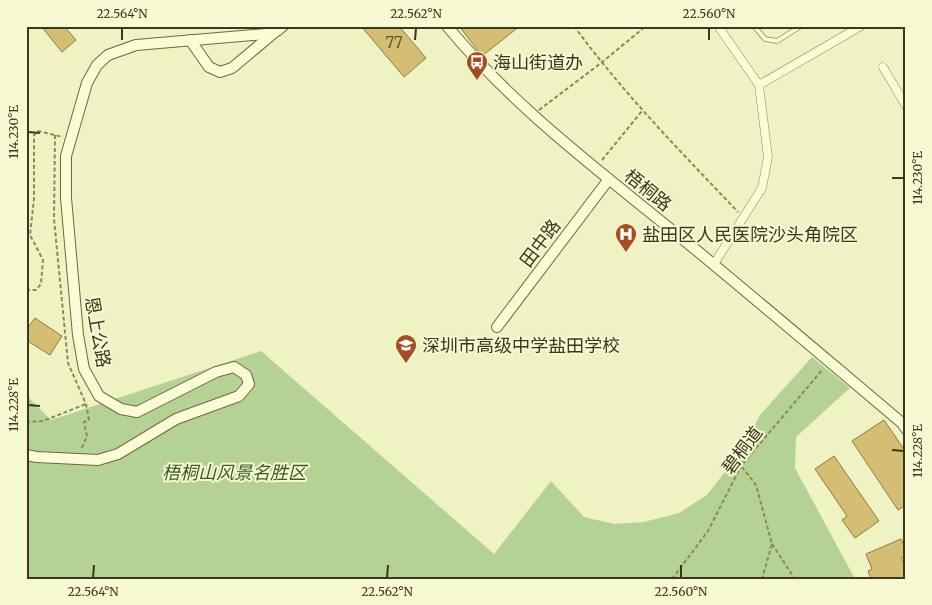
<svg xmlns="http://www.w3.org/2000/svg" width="932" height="605" font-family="Merriweather,'Noto Sans SC',serif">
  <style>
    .green { fill: #b5d295 }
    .building { fill: #d4be74; stroke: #907b3a }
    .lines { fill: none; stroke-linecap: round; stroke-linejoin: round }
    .lane-casing { stroke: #8e8857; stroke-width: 5.5 }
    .street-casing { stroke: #8e8857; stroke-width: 9 }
    .secondary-casing { stroke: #70683a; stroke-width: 12 }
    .path { stroke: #8e8857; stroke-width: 2; stroke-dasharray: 4 2.5; stroke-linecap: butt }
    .lane { stroke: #fafcd6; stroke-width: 4 }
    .street { stroke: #fafcd6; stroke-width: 8 }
    .secondary { stroke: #fafcd6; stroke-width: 10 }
    .ticks { fill: none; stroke: #3c371d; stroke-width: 2 }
    .labels { text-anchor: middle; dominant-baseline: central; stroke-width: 4; stroke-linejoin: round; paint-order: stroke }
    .number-label { font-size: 15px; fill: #625933 }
    .poi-label { font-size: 18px; fill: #3c371d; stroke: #f6f9d2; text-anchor: start }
    .street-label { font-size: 18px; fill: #3c371d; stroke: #f6f9d2 }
    .park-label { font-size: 18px; font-style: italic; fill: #385b21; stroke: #f6f9d2 }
    .neatline { fill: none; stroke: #3c371d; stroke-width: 2 }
    .ticks-label { font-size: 12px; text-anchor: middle; fill: #3c371d }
  </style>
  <rect width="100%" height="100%" fill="#eff2c2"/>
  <path class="green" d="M261,351L494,554L551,481L584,517L614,524L644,522L679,513L707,495L742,450L760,415L812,357L850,388L796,437L795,468L855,579H26V395L51,420Z"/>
  <g class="building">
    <path d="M41,26H64L76,40L62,52Z"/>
    <path d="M361,26H399L426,58L404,77Z"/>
    <path d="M459,26H520L482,56Z"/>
    <path d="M35,318L62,336L50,355L26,340V330Z"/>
    <path d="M884,420L906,452V505L898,510L852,441Z"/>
    <path d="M834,456L879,521L855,538L842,520L847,516L815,469Z"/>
    <path d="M901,539L906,550V556L901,558L906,568V579H871L868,571L872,569L866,554Z"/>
  </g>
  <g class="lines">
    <g class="lane-casing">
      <path id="lane" d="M754,26L765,39L777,41L801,26"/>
    </g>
    <g class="street-casing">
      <g id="street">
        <path d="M883,67L906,106"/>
        <path d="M759,85L861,26"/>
        <path d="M714,264L762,188L768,157L759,85L718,26"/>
      </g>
    </g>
    <g class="secondary-casing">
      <g id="secondary">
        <path d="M447,26C513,106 593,166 673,231C750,294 826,359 902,423L906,429"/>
        <path d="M190,40L209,67L220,72L232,68L275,32"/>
        <path d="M497,327L609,179"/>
        <path d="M26,455L37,457L98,460L118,454L176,419L239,396L249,384L246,375L234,367L216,372L137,412L121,409L99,396L84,369L78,335L66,198V156L87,83L97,65L108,55L136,45L266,34L277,31L283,26"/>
      </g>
    </g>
    <g class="path">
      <path d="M574,26C623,93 681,152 738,212"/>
      <path d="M539,110L601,63L646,26"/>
      <path d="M55,135L54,219L68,363L86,404L89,420L84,422L87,436L81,450"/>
      <path d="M602,160L642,111"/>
      <path d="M26,290H36L41,284L43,260L30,235L34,199V135L38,131L63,137"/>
      <path d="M26,422L43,421L86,404"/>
      <path d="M742,467L756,485L772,544L762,579"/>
      <path d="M772,544L795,579"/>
      <path d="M672,579L708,531L741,466L823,369"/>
    </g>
    <use href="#lane" class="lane"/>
    <use href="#street" class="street"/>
    <use href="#secondary" class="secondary"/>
  </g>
  <path class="ticks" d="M122,40V28M415,40L416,28M709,40V28M28,132L40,133M892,178H904M28,405L40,406M892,450L904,451M93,578L94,565M387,578L388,565M681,578V565"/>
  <defs>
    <g id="bus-pin" transform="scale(1.125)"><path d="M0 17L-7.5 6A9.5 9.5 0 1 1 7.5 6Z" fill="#a34f21" stroke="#f6f9d2"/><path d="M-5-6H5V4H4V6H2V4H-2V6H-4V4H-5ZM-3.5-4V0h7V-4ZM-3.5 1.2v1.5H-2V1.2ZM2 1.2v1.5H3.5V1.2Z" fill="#fff"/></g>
    <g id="hospital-pin" transform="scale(1.125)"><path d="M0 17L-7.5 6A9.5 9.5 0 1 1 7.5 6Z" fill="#a34f21" stroke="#f6f9d2"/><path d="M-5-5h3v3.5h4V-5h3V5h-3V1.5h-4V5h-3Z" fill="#fff"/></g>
    <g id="school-pin" transform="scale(1.125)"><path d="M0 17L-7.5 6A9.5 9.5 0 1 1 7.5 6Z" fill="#a34f21" stroke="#f6f9d2"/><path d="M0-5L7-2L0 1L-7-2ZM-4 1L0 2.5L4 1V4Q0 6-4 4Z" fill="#fff"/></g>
  </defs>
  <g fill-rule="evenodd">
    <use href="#bus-pin" x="477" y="62"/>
    <use href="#hospital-pin" x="626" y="234"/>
    <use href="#school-pin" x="406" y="345"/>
  </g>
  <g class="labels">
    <g class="number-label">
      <text x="394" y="42">77</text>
    </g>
    <g class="poi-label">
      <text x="493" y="62">海山街道办</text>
      <text x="642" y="234">盐田区人民医院沙头角院区</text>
      <text x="422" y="345">深圳市高级中学盐田学校</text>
    </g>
    <g class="street-label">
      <text transform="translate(648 190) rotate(39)">梧桐路</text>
      <text transform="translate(540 243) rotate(-53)">田中路</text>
      <text transform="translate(98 332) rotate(80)">恩上公路</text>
      <text transform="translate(742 450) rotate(-53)">碧桐道</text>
    </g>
    <g class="park-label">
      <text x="234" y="472">梧桐山风景名胜区</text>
    </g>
  </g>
  <rect width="932" height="605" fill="none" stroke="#f6f9d2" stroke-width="55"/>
  <rect x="28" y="28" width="876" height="550" class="neatline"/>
  <g class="ticks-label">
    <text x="122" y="18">22.564°N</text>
    <text x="416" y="18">22.562°N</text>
    <text x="709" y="18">22.560°N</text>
    <text transform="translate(14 132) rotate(-90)" y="4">114.230°E</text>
    <text transform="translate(918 178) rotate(-90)" y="4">114.230°E</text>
    <text transform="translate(14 405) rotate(-90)" y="4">114.228°E</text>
    <text transform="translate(918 451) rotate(-90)" y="4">114.228°E</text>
    <text x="93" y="596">22.564°N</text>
    <text x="387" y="596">22.562°N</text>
    <text x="681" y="596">22.560°N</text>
  </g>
</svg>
